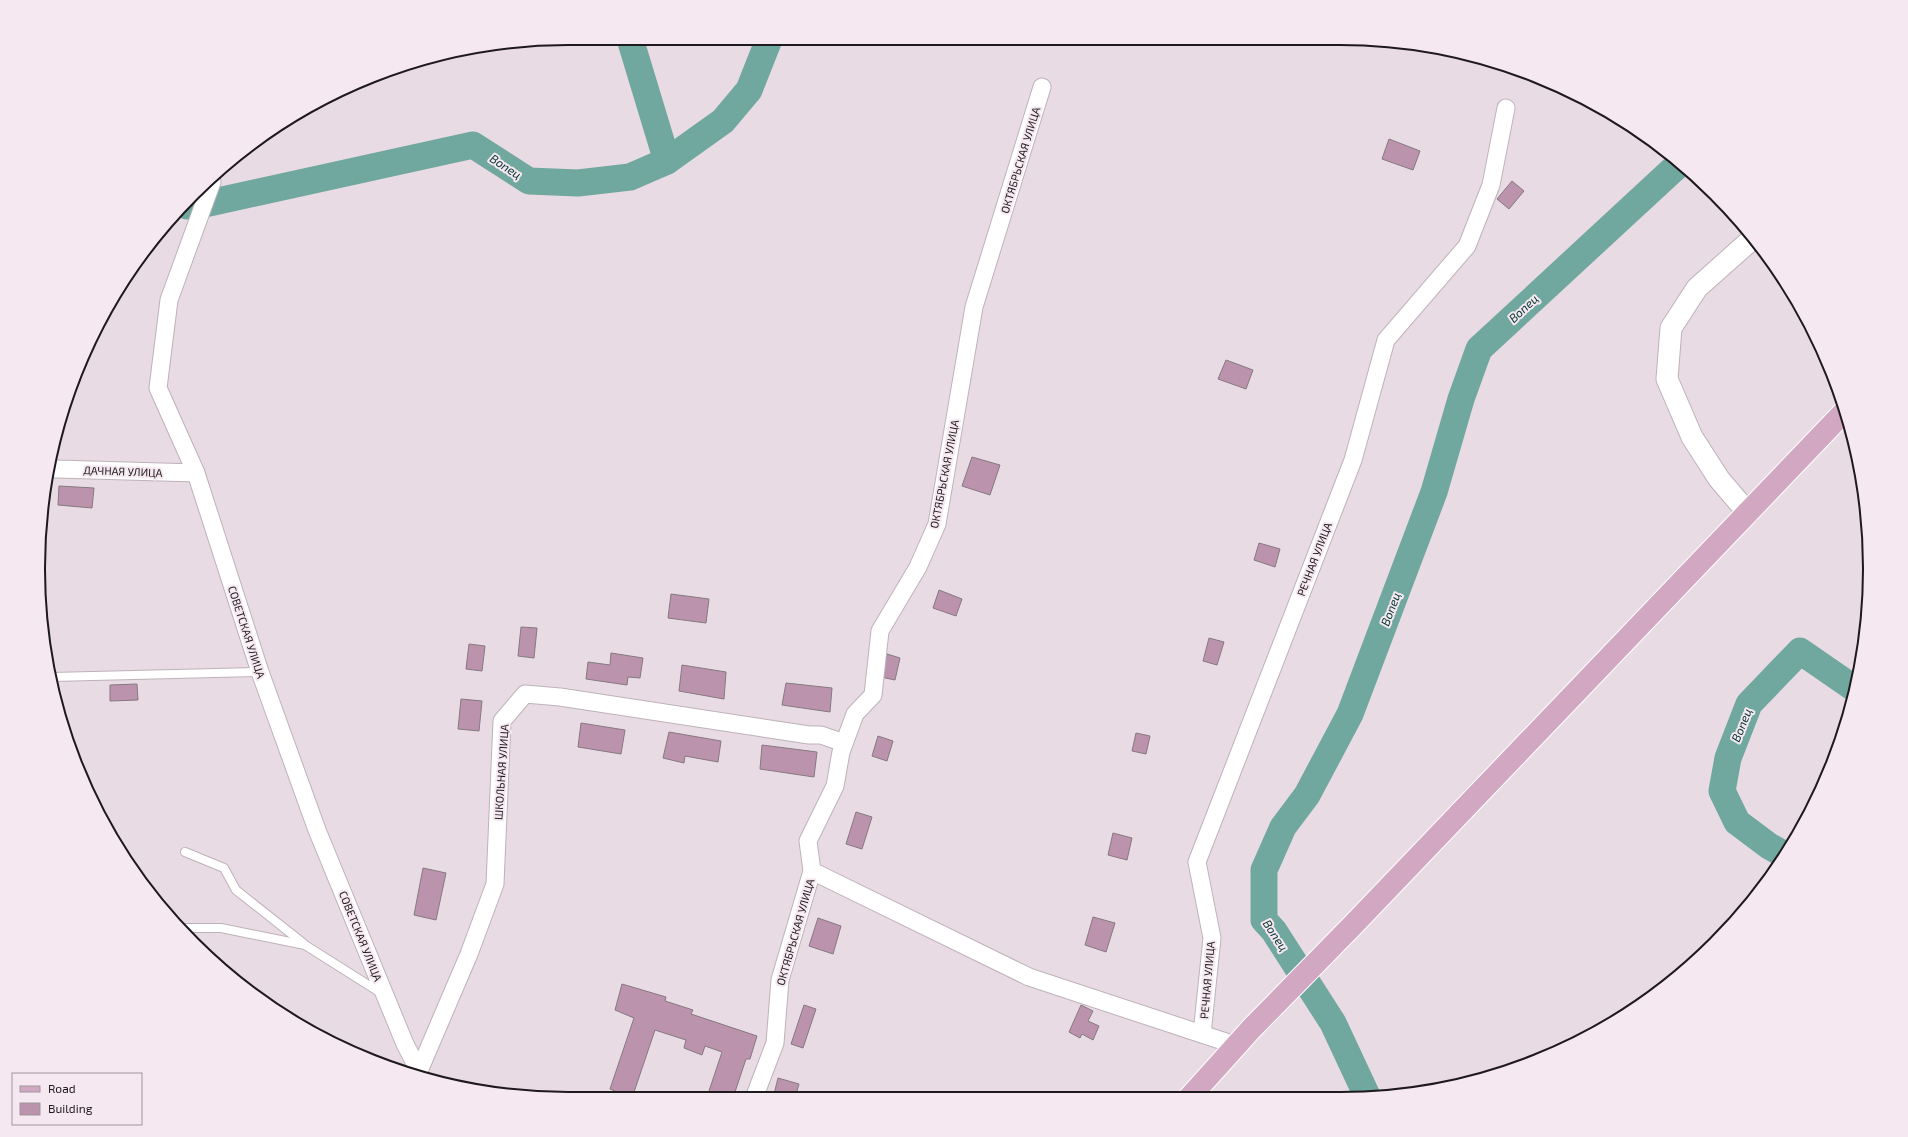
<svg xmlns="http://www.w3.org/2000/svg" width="1908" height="1137" font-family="'Exo 2',sans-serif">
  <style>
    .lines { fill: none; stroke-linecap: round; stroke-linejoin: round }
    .river { stroke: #70a79e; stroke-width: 27 }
    .building { fill: #bc93ac; stroke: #857980 }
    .service-casing { stroke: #beb2b9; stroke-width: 10 }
    .minor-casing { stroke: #beb2b9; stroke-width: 19 }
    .tertiary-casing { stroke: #beb2b9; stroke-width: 23 }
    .primary-casing { stroke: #fff; stroke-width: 24 }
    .service { stroke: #fff; stroke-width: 8 }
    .minor { stroke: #fff; stroke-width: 17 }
    .tertiary { stroke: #fff; stroke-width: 21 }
    .primary { stroke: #d1a7c2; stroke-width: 22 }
    .labels { text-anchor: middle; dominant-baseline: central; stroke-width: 4; stroke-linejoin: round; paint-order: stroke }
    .street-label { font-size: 11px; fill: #1d191c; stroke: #f6e8f0 }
    .water-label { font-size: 12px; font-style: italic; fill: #00352f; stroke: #f6e8f0 }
    .rim { fill: none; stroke: #1d191c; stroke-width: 2 }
  </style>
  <rect width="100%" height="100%" fill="#e8dbe3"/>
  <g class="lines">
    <g class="river">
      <path d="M631,42L667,161"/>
      <path d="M187,206L200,205L473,145L529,181L578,183L630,177L667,161L723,121L749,90L768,42"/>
      <path d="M1785,855L1769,846L1737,822L1722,791L1728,758L1749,704L1800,651L1855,689"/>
      <path d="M1368,1098L1333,1023L1274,931L1264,920V870L1283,827L1307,795L1350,714L1434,492L1461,399L1479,349L1679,164"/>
    </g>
  </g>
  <g class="building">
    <path d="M1389,139L1420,151L1413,170L1382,159Z"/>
    <path d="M1512,181L1524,191L1509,209L1497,199Z"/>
    <path d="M1226,360L1253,370L1246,389L1218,379Z"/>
    <path d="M972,457L1000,465L990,495L962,486Z"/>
    <path d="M59,486L94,488L92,508L58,505Z"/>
    <path d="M1259,543L1280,549L1275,567L1254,560Z"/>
    <path d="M939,590L962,599L956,616L933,608Z"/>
    <path d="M671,594L709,599L706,623L668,618Z"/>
    <path d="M521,627L537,628L534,658L518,656Z"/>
    <path d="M1209,638L1224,642L1217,665L1203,661Z"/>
    <path d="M469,644L485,646L482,671L466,669Z"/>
    <path d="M611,653L643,658L640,678L628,677L627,685L586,679L588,662L610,665Z"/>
    <path d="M887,654L900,658L895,680L881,677Z"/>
    <path d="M682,665L726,672L724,699L679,691Z"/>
    <path d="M786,683L832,688L830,712L782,705Z"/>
    <path d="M137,684L138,700L110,701V685Z"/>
    <path d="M461,699L482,701L479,731L458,729Z"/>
    <path d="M581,723L625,730L621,754L578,747Z"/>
    <path d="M669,732L721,741L718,762L685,756L684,763L663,758Z"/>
    <path d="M1136,733L1150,736L1146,754L1132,751Z"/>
    <path d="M878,736L893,741L887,761L872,756Z"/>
    <path d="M762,745L817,752L814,777L760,769Z"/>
    <path d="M856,812L872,817L862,849L846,844Z"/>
    <path d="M1113,833L1132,838L1127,860L1108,855Z"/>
    <path d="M423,868L446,873L436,920L414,915Z"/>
    <path d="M1093,917L1115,923L1106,952L1085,945Z"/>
    <path d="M818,918L841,926L833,954L809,946Z"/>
    <path d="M622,984L666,997L665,1001L693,1010L691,1014L757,1036L750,1059H746L733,1098H721L708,1094L722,1052L705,1046L702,1055L684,1048L686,1040L655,1030L632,1098L610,1089L634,1018L615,1010Z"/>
    <path d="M804,1005L816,1009L803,1048L791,1044Z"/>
    <path d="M1081,1005L1093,1011L1088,1021L1099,1026L1093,1040L1082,1034L1080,1038L1069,1032Z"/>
    <path d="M778,1078L799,1084L795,1098H773Z"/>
  </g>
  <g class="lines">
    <g class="service-casing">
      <g id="service">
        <path d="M52,677L260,672"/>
        <path d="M185,852L224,868L236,890L303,943"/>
        <path d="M180,928H221L305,945L381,993"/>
      </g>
    </g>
    <g class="minor-casing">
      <g id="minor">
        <path d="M212,182L169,300L158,388L196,473L260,672L317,830L405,1044L419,1071L418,1075"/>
        <path d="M50,467L57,469L196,473"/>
        <path d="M812,871L1029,977L1235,1045"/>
        <path d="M1202,1034L1212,938L1197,862L1353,460L1386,340L1467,246L1491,185L1506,108"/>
        <path d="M419,1071L469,954L495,884L502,721L525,694L560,697L809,735H821L844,743"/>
        <path d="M754,1098L775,1043L780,980L812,871L808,841L835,786L841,752L855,714L873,695L880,631L918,567L937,524L974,307L1042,87"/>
      </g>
    </g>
    <g class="tertiary-casing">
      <path id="tertiary" d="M1748,513L1719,479L1692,437L1667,379L1671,328L1697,288L1752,239"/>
    </g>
    <g class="primary-casing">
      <path id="primary" d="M1189,1098L1252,1028L1352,926L1844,412"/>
    </g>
    <use href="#service" class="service"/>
    <use href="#minor" class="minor"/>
    <use href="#tertiary" class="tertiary"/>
    <use href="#primary" class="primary"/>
  </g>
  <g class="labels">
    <g class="street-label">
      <text transform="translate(1020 160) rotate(-73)">ОКТЯБРЬСКАЯ УЛИЦА</text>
      <text transform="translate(123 471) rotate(2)">ДАЧНАЯ УЛИЦА</text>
      <text transform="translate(944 474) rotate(-79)">ОКТЯБРЬСКАЯ УЛИЦА</text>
      <text transform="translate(1314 559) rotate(-69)">РЕЧНАЯ УЛИЦА</text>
      <text transform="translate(247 632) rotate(72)">СОВЕТСКАЯ УЛИЦА</text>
      <text transform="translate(501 772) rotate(-86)">ШКОЛЬНАЯ УЛИЦА</text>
      <text transform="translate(795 932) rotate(-74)">ОКТЯБРЬСКАЯ УЛИЦА</text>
      <text transform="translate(361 936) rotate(68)">СОВЕТСКАЯ УЛИЦА</text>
      <text transform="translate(1207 980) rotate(-85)">РЕЧНАЯ УЛИЦА</text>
    </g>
    <g class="water-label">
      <text transform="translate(506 166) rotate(33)">Вопец</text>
      <text transform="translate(1523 308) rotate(-43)">Вопец</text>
      <text transform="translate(1390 609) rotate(-69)">Вопец</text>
      <text transform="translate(1741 725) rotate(-68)">Вопец</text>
      <text transform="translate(1276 935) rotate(57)">Вопец</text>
    </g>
  </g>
  <path d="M0 0H1908V1137H0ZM568 45H1340A523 523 0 0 1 1863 568V569A523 523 0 0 1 1340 1092H568A523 523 0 0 1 45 569V568A523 523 0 0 1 568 45Z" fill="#f6e8f0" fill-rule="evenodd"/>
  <path class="rim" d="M568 45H1340A523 523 0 0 1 1863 568V569A523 523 0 0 1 1340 1092H568A523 523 0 0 1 45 569V568A523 523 0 0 1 568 45Z"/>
  <rect x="12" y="1073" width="130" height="52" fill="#f6e8f0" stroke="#9f959b"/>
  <rect x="20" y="1086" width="20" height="6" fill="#d1a7c2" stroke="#9f959b"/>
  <text x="48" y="1093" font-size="12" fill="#1d191c">Road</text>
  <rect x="20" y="1103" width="20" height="12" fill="#bc93ac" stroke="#9f959b"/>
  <text x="48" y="1113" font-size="12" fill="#1d191c">Building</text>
</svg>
